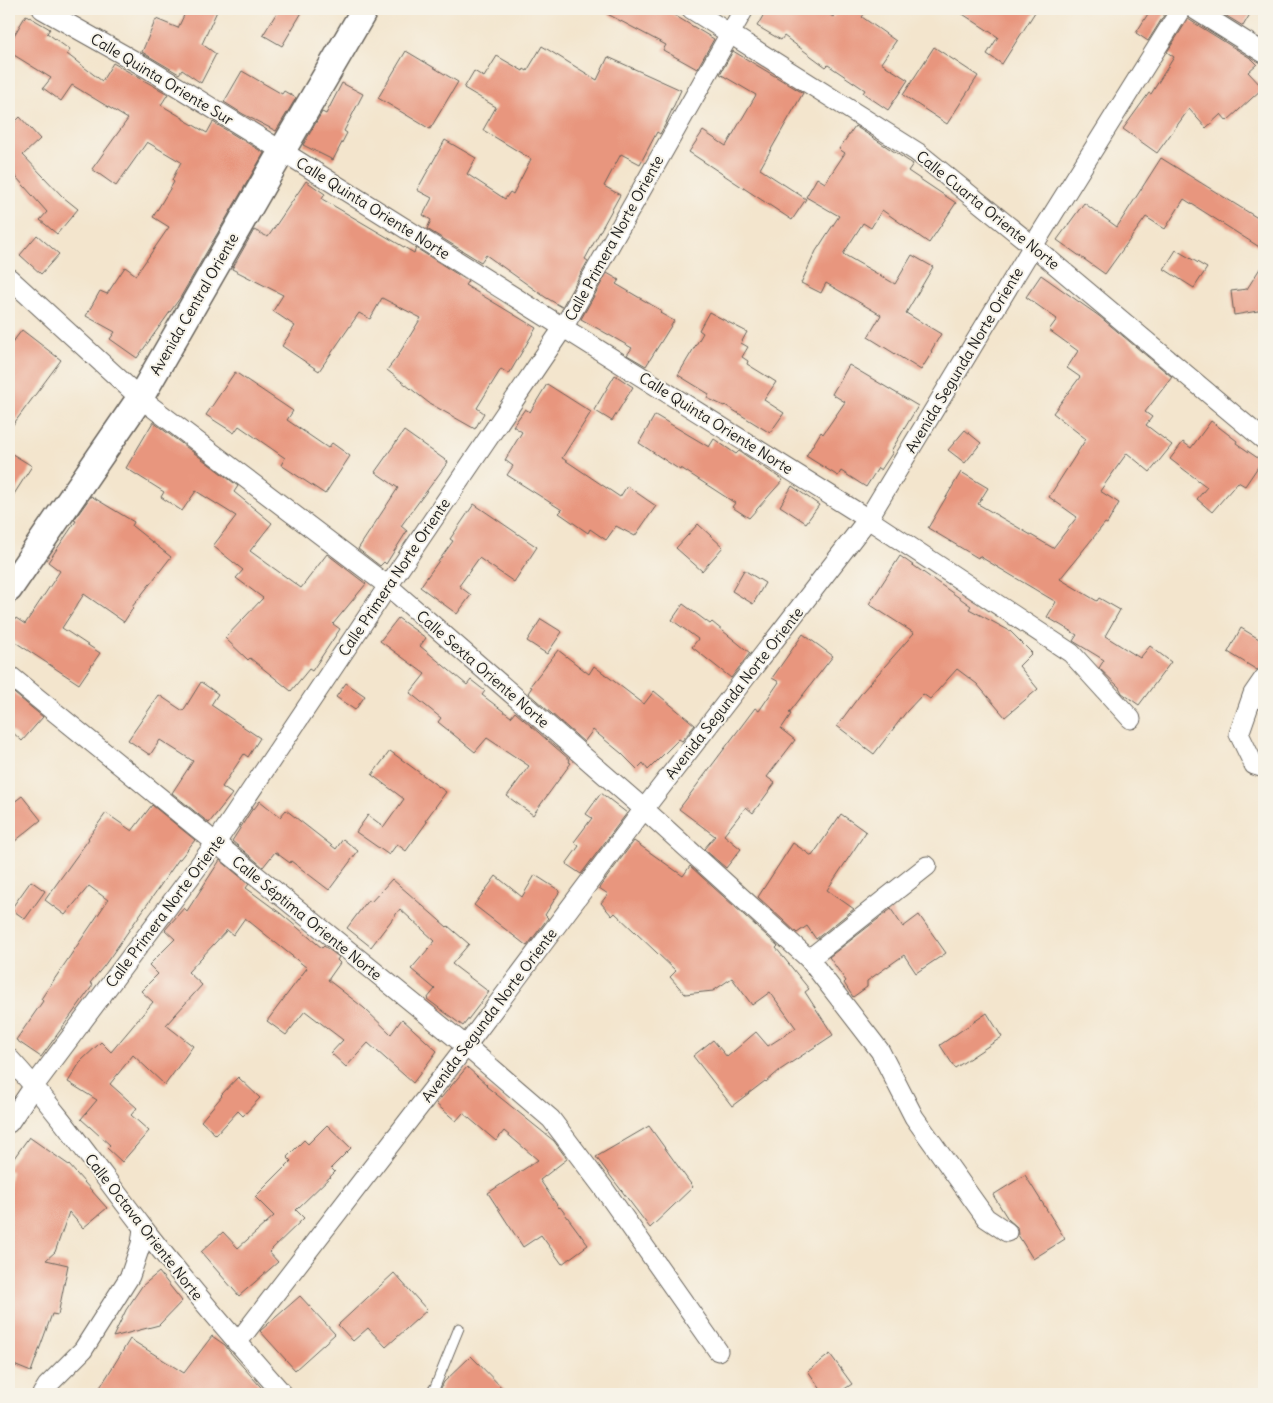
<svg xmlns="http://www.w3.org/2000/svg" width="1273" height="1403" font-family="Delius,sans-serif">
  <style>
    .building { fill: #e8967e }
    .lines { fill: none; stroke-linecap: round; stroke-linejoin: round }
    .lane-casing { stroke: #67625a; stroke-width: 11 }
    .street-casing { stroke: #67625a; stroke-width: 21 }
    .secondary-casing { stroke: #67625a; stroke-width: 29 }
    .lane { stroke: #fff; stroke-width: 9 }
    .street { stroke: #fff; stroke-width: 19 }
    .secondary { stroke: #fff; stroke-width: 26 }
    .labels { text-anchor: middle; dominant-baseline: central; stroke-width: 4; stroke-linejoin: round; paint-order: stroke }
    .street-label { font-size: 15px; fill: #1c1c1c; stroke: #f7f3e8 }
  </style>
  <rect width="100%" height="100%" fill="#f7f3e8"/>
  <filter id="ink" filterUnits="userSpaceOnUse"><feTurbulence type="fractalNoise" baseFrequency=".02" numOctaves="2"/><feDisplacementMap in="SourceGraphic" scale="10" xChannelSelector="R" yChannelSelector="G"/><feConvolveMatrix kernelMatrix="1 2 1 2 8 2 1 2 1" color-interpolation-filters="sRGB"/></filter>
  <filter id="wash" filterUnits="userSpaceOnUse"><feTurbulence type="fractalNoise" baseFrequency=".0096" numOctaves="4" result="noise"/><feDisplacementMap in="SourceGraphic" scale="20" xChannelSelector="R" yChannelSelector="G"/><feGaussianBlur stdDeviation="1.12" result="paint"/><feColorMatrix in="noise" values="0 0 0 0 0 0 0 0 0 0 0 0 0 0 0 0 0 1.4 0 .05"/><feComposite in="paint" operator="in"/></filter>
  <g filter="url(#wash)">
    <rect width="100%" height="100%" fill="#f3e5cd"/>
    <g id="blocks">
      <g class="building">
        <path d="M187,9H218L202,44L216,54L201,83L182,70L179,74L142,52L156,19L178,28Z"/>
        <path d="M279,9H304L282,46L263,35Z"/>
        <path d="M598,9H664L714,39L697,69L663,50L666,45Z"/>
        <path d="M767,9H822L833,17L839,9H868L862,17L896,41L881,63L908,80L888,110L863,93L865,90L828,65L826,67L784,36L781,40L757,26Z"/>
        <path d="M955,9H1037L1002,64L987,54L998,37Z"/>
        <path d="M1151,9H1168L1148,41L1136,33Z"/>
        <path d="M1215,9H1253L1243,26Z"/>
        <path d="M26,15L50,29L47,33L70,50L67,54L102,81L113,63L168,94L161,105L183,118V119L207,133L213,122L264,153L180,298L137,358L110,339L115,332L86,316L100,291L107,294L125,267L136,275L169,227L153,217L174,182L172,180L181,162L147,142L116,186L92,169L128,119L72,85L61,101L43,88L51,78L9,52V44Z"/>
        <path d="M1188,19L1252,59L1257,64L1248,72L1263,88L1227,121L1221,114L1206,128L1189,109L1157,153L1123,129L1149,93L1151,94L1174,57L1167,52Z"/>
        <path d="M542,46L597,80L608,57L681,90L665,125L660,134L657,132L640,164L621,154L604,186L620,195L585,259L588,261L562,307L545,297L486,255L481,262L427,229L431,220L423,215L432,198L417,190L445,140L476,158L467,174L505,199L510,192L513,194L531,159L483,130L496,107L464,88L474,71L484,77L497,56L523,71L524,69L527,71Z"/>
        <path d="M934,47L978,76L947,124L903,95Z"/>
        <path d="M406,51L458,82L430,129L378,98Z"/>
        <path d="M733,51L803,93L760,169L806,199L792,220L689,152L703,131L726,146L756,95L720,74Z"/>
        <path d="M242,71L282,94L284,91L296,98L276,131L243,114L224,102Z"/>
        <path d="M342,83L363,94L344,131L347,133L333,160L303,145L322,112L326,114Z"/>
        <path d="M20,117L40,139L23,155L63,197L78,209L57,234L40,220L47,212L9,169V128Z"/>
        <path d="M855,126L913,164L908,171L956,203L929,243L882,210L871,228L863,223L843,254L895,284L912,255L933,267L906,313L941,334L931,351L932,352L921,370L868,337L881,315L826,283L821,293L801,283L816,251L839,216L806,197L817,178L825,183L845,153L839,149Z"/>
        <path d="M1161,158L1264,222V250L1184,199L1165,229L1146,217L1105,274L1057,240L1084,203L1117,227Z"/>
        <path d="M306,181L325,194L322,199L414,253L416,248L468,281L465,285L536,328L509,374L501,369L477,408L484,413L475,429L429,403L387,370L397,357L421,318L382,298L370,319L359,313L319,371L282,346L295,326L273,311L283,295L232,269L254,230L268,237Z"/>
        <path d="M37,235L59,254L41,274L20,255Z"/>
        <path d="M1176,250L1207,268L1194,288L1164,269Z"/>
        <path d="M1264,262V310L1234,315L1231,291L1247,289Z"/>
        <path d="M607,273L619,280L616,284L662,311L660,313L674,321L646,366L627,355L632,348L581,319Z"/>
        <path d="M1041,275L1099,316L1172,377L1145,412L1152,417L1146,425L1172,445L1150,472L1127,453L1100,491L1119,503L1107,524L1105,523L1060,579L1097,601L1099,598L1120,610L1105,636L1140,658L1150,646L1171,662L1139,705L1122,693L1119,687L1099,668L1104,660L1073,641L1077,635L1047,617L1056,602L979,556L978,558L928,528L961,472L988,488L978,504L1053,548L1077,517L1049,497L1086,439L1053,413L1080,377L1067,368L1078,351L1049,330L1057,319L1026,297Z"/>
        <path d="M709,312L747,332L741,343L748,347L742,357L748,361L747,364L776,382L764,400L784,413L770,433L725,405L724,406L707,398L709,394L678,375L703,333L699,330Z"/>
        <path d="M22,330L61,360L9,430V347Z"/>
        <path d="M849,365L918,406L891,451L893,452L881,470L878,468L866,487L841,471L838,476L806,456L821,432L823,434L845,402L832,394Z"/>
        <path d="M235,372L293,411L287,420L328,448L332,443L350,456L325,494L281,465L285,458L239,426L234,433L206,415Z"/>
        <path d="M615,375L633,387L612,421L594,410Z"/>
        <path d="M547,384L591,412L562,458L620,497L627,486L656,506L635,536L616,526L606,540L590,529L588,533L559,513L562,510L507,475L513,466L505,460L522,432L513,426L525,409L530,412Z"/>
        <path d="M655,415L709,447L714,439L736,454L739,451L783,480L749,518L732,507L735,503L681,468L680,470L639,443Z"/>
        <path d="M1211,421L1237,441L1236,443L1262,461L1245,486L1238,482L1212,512L1197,499L1207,487L1170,459L1183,442L1191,448Z"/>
        <path d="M153,422L238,486L234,492L272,523L250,551L301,588L327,554L366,584L333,624L340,629L312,671L309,669L291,691L250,658L248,660L225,638L263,598L236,578L243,570L213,546L236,516L196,491L182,511L161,497L164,492L126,468Z"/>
        <path d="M965,430L981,443L965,463L948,450Z"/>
        <path d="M404,431L448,462L401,526L407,531L386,564L384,562L380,566L358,549L398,488L375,472Z"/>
        <path d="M9,452L32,466L9,502Z"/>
        <path d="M792,486L819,505L806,523L780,506Z"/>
        <path d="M91,496L134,522L132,526L171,557L132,607L133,608L124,622L84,594L62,628L100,653L79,684L9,638V629L16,618L25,624L60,571L48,562L76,521L74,520Z"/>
        <path d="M474,504L537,547L514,582L479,558L459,586L471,595L457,614L420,587L453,541L450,539Z"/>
        <path d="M698,524L723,547L702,571L676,548Z"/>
        <path d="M900,556L971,606L969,609L1010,631L1032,653L1019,666L1038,689L1005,717L977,684L957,669L930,699L923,694L907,711L874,754L837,726L863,691L914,633L869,604Z"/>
        <path d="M744,570L765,583L753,604L732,591Z"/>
        <path d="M683,604L710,624L712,622L750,653L731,678L692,647L698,639L672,620Z"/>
        <path d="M398,618L426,638L420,646L467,685L471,680L485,691L482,695L511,717L515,712L570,760L569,762L571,763L533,815L507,796L529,766L487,738L475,752L438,722L441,718L410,693L425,674L380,641Z"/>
        <path d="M541,619L562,632L547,654L527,641Z"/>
        <path d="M1241,628L1264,642V667L1257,670L1228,652Z"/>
        <path d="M803,634L833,656L789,713L791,714L781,729L795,740L767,777L775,783L753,813L746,807L724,835L741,849L726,868L704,849L715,836L679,809L755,708L759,711L779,682L772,678Z"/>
        <path d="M558,650L589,674L594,666L644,704L654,691L695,725L682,741L679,739L648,770L643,763L637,769L621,753L593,730L584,742L528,693L532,687L530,686Z"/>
        <path d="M201,682L218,694L211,705L260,738L248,757L244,754L222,787L232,794L209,823L172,793L193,761L160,740L150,755L128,740L159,695L183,711Z"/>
        <path d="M346,683L365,696L355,710L336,697Z"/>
        <path d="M9,689L43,717L22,741L9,729Z"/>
        <path d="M390,751L446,792L425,821L427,822L406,851L397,844L389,855L356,832L368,815L384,827L404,799L372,775Z"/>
        <path d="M601,793L627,813L581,874L566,864L579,846L574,842L592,818L586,814Z"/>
        <path d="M22,796L41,820L9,846V806Z"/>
        <path d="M260,801L280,817L286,810L336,849L343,839L358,851L329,890L291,861L290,863L275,852L263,867L232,841L253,808L254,809Z"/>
        <path d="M152,805L195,840L180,859H179L104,966L90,983L93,985L41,1057L16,1040L43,1001L41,999L108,900L89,886L65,915L45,900L89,839L88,838L106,813L132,831Z"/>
        <path d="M841,814L866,832L827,890L854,909L816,939L807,926L797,933L758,897L793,843L812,856Z"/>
        <path d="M634,841L683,876L690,866L778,946L776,948L809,989L805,992L833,1035L780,1070L766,1082L765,1081L732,1106L693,1056L713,1040L727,1057L756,1032L768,1046L796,1028L770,992L752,1005L732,978L713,991L685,994L670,977L676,971L615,913L612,916L601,903L608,894L599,888Z"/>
        <path d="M220,860L249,884L246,888L280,913L322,948L324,946L339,957L337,960L340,963L328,980L364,1008L391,1034L402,1019L437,1051L413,1083L368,1043L346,1067L331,1053L343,1040L305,1011L286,1035L267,1021L307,968L245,918L233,935L227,930L188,972L202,985L166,1025L193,1046L165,1085L133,1055L110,1084L137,1108L131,1115L149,1131L122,1162L107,1148L110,1145L81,1119L97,1100L68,1082L81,1061L101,1042L111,1052L153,1002L141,991L158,974L149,965L175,939L165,930L184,908L187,911Z"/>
        <path d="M535,875L560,891L545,915L548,918L527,946L474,905L496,876L522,897Z"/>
        <path d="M392,879L447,927L448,926L469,944L452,964L489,992L463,1026L427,999L435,989L411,969L435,941L400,909L371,947L347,928L368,900L371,902Z"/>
        <path d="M31,881L45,891L25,919L11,909Z"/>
        <path d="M891,909L903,927L919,915L946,953L916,973L904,955L867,981V987L853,997L844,983L846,981L829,957Z"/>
        <path d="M987,1013L1002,1037L955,1068L940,1045Z"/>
        <path d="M467,1067L487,1085L486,1086L554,1141L567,1159L540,1180L559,1208L560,1207L588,1245L562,1264L541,1235L523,1247L488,1193L538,1160L504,1131L496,1141L463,1113L456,1121L436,1104Z"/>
        <path d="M238,1077L260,1098L243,1116L238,1111L216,1135L201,1121L222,1096L221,1095Z"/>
        <path d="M327,1125L351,1148L331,1168L335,1172L296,1210L304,1218L269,1252L278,1262L239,1296L201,1252L223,1232L238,1248L274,1216L255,1197L291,1161L287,1157L304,1140L308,1144Z"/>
        <path d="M649,1126L693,1187L650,1228L596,1157Z"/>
        <path d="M29,1137L69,1165L107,1208L83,1228L69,1212L55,1252L46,1260L68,1265L58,1315L52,1314L31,1372L9,1363V1183L12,1172L9,1170V1165Z"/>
        <path d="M1025,1175L1065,1239L1033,1259L1018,1235L1017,1227L1008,1219L993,1195Z"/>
        <path d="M159,1272L182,1301L159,1325L113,1337L126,1310L142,1286Z"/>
        <path d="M394,1273L427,1310L386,1347L368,1328L353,1341L338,1325Z"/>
        <path d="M300,1296L335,1334L295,1370L260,1331Z"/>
        <path d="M212,1336L225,1345L229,1351L267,1394H96L130,1339L184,1373Z"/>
        <path d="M830,1354L852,1384L837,1394H824L808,1371Z"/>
        <path d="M471,1356L508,1394H438L444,1382Z"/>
      </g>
    </g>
  </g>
  <g filter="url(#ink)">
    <use href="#blocks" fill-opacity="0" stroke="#67625a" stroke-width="1"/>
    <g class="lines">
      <g class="lane-casing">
        <path id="lane" d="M430,1394L435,1387L459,1328"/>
      </g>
      <g class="street-casing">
        <g id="street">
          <path d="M42,9L147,68L282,151L868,519L1071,653L1131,719"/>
          <path d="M691,9L917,152L1033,246L1264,440"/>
          <path d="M1194,9L1264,53"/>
          <path d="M9,278L140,398L388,586L644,809L809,959L880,1051L914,1117L986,1218L1007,1232"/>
          <path d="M9,675L466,1046L551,1119L604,1189L718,1351"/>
          <path d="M1264,678L1253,694L1239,734L1254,765L1264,768"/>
          <path d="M809,959L927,866"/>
          <path d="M9,1058C57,1110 98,1169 141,1225C186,1283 234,1339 283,1394"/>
          <path d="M9,1123L34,1086L215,844L388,586L563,328L744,9"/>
          <path d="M237,1343L466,1046L644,809L868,519L1033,246L1181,9"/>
          <path d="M42,1394L47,1386L83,1350L130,1276L141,1244L143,1228"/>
        </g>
      </g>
      <g class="secondary-casing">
        <path id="secondary" d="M9,589L140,398L282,151L365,9"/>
      </g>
      <use href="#lane" class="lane"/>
      <use href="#street" class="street"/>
      <use href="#secondary" class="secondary"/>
    </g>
  </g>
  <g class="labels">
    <g class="street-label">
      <text transform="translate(162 79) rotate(31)">Calle Quinta Oriente Sur</text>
      <text transform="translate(373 208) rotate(32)">Calle Quinta Oriente Norte</text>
      <text transform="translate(988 210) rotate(39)">Calle Cuarta Oriente Norte</text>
      <text transform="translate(614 238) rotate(-61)">Calle Primera Norte Oriente</text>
      <text transform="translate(194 304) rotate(-60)">Avenida Central Oriente</text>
      <text transform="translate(964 360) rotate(-59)">Avenida Segunda Norte Oriente</text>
      <text transform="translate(716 423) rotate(32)">Calle Quinta Oriente Norte</text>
      <text transform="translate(394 577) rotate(-56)">Calle Primera Norte Oriente</text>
      <text transform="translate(483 669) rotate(41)">Calle Sexta Oriente Norte</text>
      <text transform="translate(734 693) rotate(-52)">Avenida Segunda Norte Oriente</text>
      <text transform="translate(165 911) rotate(-53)">Calle Primera Norte Oriente</text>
      <text transform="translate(307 918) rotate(39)">Calle Séptima Oriente Norte</text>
      <text transform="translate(489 1015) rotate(-53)">Avenida Segunda Norte Oriente</text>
      <text transform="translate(144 1227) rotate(52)">Calle Octava Oriente Norte</text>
    </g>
  </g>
  <rect width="1273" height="1403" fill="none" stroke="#f7f3e8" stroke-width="30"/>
</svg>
